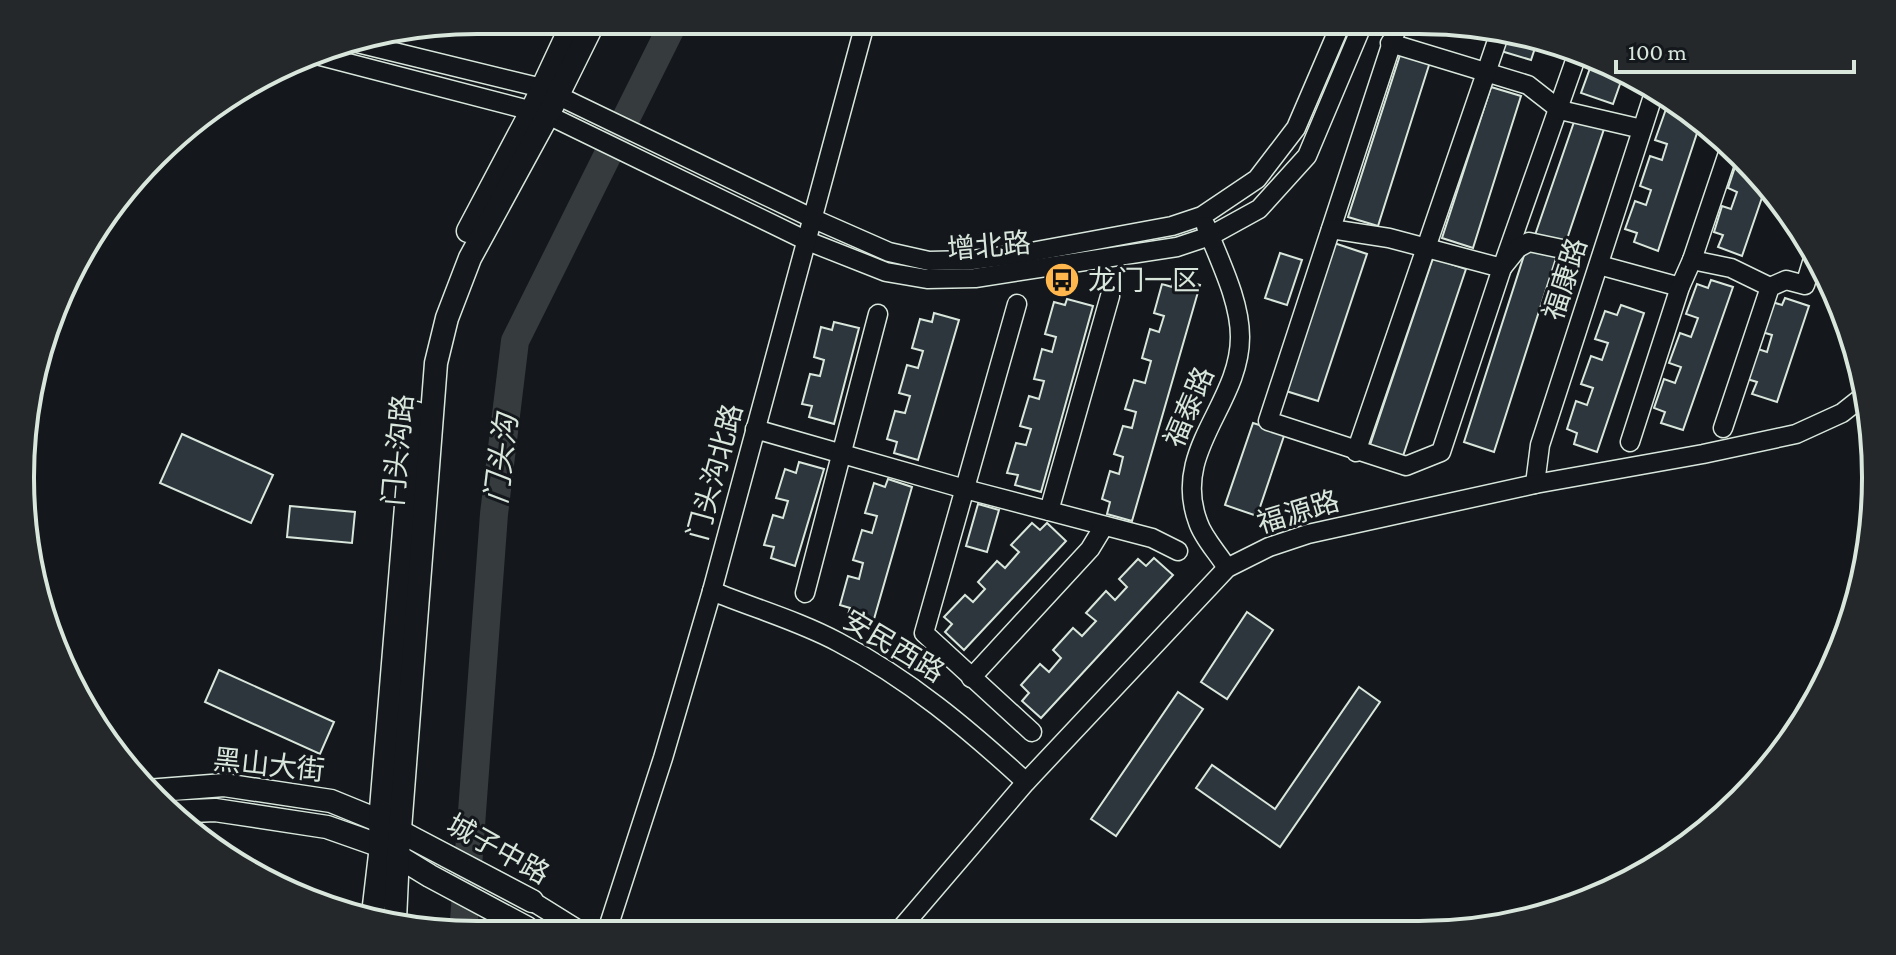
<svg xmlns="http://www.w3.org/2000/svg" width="1896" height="955" font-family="'Crimson Pro','Noto Sans SC',serif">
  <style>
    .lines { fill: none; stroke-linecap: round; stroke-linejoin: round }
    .river { stroke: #363b3e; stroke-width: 28 }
    .building { fill: #2c363c; stroke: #d8e6dc; stroke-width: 2 }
    .minor-casing { stroke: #d8e6dc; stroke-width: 21 }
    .major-casing { stroke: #d8e6dc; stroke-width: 25 }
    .minor { stroke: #14181c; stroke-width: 18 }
    .major { stroke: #14181c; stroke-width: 22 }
    .labels { text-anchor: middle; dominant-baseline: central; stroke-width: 6; stroke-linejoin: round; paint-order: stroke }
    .street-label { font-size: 28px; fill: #d8e6dc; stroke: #14181c }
    .poi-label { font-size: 28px; fill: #d8e6dc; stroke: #14181c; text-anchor: start }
    .water-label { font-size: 30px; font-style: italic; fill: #d8e6dc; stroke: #14181c }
    .rim { fill: none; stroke: #d8e6dc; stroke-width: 4 }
  </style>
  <rect width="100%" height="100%" fill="#14181c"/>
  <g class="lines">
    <path class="river" d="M463,934L494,514L515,341L675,20"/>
  </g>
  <g class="building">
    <path d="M1414,21H1448L1451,22L1447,32Z"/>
    <path d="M1456,23L1478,29L1474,38L1454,31Z"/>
    <path d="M1506,37L1536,45L1531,60L1501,51Z"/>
    <path d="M1401,52L1430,62L1378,226L1348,217Z"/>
    <path d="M1593,60L1625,70L1613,104L1581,93Z"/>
    <path d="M1491,87L1521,96L1473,248L1442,238Z"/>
    <path d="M1666,109L1678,111L1699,127L1658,251L1634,242L1637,233L1625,229L1635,201L1646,205L1651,190L1640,186L1650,156L1662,160L1667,144L1655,140Z"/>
    <path d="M1575,119L1604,129L1565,245L1535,235Z"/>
    <path d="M1737,161L1746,164L1762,176L1767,183L1742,256L1718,247L1723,235L1714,232L1722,206L1731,209L1737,192L1728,188Z"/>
    <path d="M1334,243L1367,254L1318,401L1286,391Z"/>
    <path d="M1527,246L1557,255L1494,452L1464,442Z"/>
    <path d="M1280,253L1302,260L1287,305L1265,298Z"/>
    <path d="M1433,258L1466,269L1403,456L1370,445Z"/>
    <path d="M1175,278L1200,285L1132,521L1107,514L1110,502L1102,499L1110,471L1119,474L1123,457L1114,454L1123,426L1132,428L1136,412L1125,409L1134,380L1145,383L1151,361L1142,358L1150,329L1159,332L1164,316L1154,313L1162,284L1172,287Z"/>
    <path d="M1711,280L1733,287L1683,430L1661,423L1665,412L1654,408L1664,379L1675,383L1681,367L1669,363L1680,333L1691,337L1698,318L1686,314L1697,284L1708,288Z"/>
    <path d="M1785,298L1809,306L1777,402L1752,394L1757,382L1747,379L1758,349L1767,352L1772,335L1762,332L1772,302L1782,305Z"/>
    <path d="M1067,299L1093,306L1041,492L1015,485L1018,475L1007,473L1016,443L1026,445L1031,429L1020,426L1029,396L1039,399L1044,381L1034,379L1042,349L1052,352L1056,337L1045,334L1054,302L1065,305Z"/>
    <path d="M1621,305L1644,313L1597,452L1574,444L1577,433L1567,429L1576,401L1587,405L1593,388L1581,384L1591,356L1602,360L1608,343L1595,339L1605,311L1617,315Z"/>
    <path d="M934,313L959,320L918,460L894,453L897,442L887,439L895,411L905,413L910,396L899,393L907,365L918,368L923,351L912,348L920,319L932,322Z"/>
    <path d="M834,322L859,328L834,424L809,417L812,406L802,404L810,374L820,376L824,360L814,357L821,327L832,330Z"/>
    <path d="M1253,423L1285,433L1257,516L1225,505Z"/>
    <path d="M182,434L273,475L251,523L160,483Z"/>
    <path d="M799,462L824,469L795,566L771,558L774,547L764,545L773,515L783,518L788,501L776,498L785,469L796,473Z"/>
    <path d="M888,479L912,487L872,626L847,618L850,608L840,605L848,576L859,579L863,563L853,560L862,530L872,533L877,516L865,513L874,483L885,487Z"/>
    <path d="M978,504L999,510L987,552L966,546Z"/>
    <path d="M290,506L355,512L352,543L287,537Z"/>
    <path d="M1032,523L1040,530L1047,523L1066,541L964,650L945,632L952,624L944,617L965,595L973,602L985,589L978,582L997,561L1005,568L1019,552L1011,545Z"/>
    <path d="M1154,558L1173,575L1041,718L1022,701L1029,693L1021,685L1040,664L1049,672L1061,658L1053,650L1073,628L1082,636L1096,621L1086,613L1106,591L1115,600L1127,587L1119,579L1138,559L1146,566Z"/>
    <path d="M1247,612L1273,630L1227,699L1201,682Z"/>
    <path d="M219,670L334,722L320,754L205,702Z"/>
    <path d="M1359,687L1380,702L1280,847L1196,788L1212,765L1275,809Z"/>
    <path d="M1178,692L1203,709L1116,836L1091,819Z"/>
  </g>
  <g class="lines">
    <g class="minor-casing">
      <g id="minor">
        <path d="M1399,21L1268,421L1406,466L1441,452L1502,268L1577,55"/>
        <path d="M349,41L542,88L814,219L889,252L929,261L972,260L1020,254L1172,226L1202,216L1257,179L1296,128L1342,21"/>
        <path d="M1390,43L1528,85L1560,110L1642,129"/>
        <path d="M313,54L548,115L805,240L886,272L927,279L975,278L1177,247L1210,236L1259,209L1307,156L1364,21"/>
        <path d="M1206,226C1219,260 1240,300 1240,337C1240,405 1171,450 1198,522C1203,538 1218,553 1227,568"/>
        <path d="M1331,229L1389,238L1502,268L1518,248L1529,242L1567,250"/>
        <path d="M1692,260L1729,150"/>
        <path d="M1599,265L1680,287"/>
        <path d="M1017,304L924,633L1032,732"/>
        <path d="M1723,428L1770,287L1786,280L1805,285L1812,262"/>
        <path d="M755,429L965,489L1152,538L1178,551"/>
        <path d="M1630,442L1680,287L1692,260L1731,268L1770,287"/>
        <path d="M1356,452L1499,35"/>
        <path d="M1535,484L1540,445L1654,93"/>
        <path d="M1049,511L1110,296"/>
        <path d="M712,591C753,608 799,621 838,642C909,679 967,728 1026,782"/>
        <path d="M805,593L878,314"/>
        <path d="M971,678L1090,549L1104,526"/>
        <path d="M532,901L585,934"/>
        <path d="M897,933L1026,782L1227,568L1269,547L1308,534L1535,484L1703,454L1796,434L1842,413L1861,398"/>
        <path d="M606,934L663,758L712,591L866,20"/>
      </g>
    </g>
    <g class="major-casing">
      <g id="major">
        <path d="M468,231L532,110L574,20"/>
        <path d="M147,791L224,785L331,801L380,821L532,901"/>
        <path d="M169,812L215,810L327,827L381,846L430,876L527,928"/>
        <path d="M373,914L381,846L380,821L408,482L416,413"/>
        <path d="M395,920L398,855L436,363L447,318L470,258L548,115L595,20"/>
      </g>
    </g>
    <use href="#minor" class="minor"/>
    <use href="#major" class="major"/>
  </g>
  <defs>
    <g id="bus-disc" transform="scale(1.8)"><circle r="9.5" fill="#ffb74d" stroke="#14181c"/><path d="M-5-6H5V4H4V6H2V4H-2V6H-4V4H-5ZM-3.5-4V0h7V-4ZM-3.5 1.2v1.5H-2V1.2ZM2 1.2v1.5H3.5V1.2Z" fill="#111"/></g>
  </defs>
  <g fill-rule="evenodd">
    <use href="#bus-disc" x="1062" y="280"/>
  </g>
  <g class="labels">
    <g class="street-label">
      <text transform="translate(989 246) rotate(-5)">增北路</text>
      <text transform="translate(1565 279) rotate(-72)">福康路</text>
      <text transform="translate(1189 407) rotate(-67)">福泰路</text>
      <text transform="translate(398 450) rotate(-85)">门头沟路</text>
      <text transform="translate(715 472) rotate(-75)">门头沟北路</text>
      <text transform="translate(1298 512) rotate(-17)">福源路</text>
      <text transform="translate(894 646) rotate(31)">安民西路</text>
      <text transform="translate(269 765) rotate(6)">黑山大街</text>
      <text transform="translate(498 849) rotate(29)">城子中路</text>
    </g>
    <g class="poi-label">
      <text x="1088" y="280">龙门一区</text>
    </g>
    <g class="water-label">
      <text transform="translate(501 459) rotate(-83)">门头沟</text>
    </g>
  </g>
  <path d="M0 0H1896V955H0ZM477 34H1419A443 443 0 0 1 1862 477V478A443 443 0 0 1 1419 921H477A443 443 0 0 1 34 478V477A443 443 0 0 1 477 34Z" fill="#24282b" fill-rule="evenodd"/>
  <path class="rim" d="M477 34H1419A443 443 0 0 1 1862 477V478A443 443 0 0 1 1419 921H477A443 443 0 0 1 34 478V477A443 443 0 0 1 477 34Z"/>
  <path d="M1616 60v12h238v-12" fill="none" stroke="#d8e6dc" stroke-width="4"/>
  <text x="1628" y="60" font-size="24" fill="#d8e6dc" stroke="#14181c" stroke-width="6" paint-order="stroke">100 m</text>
</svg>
